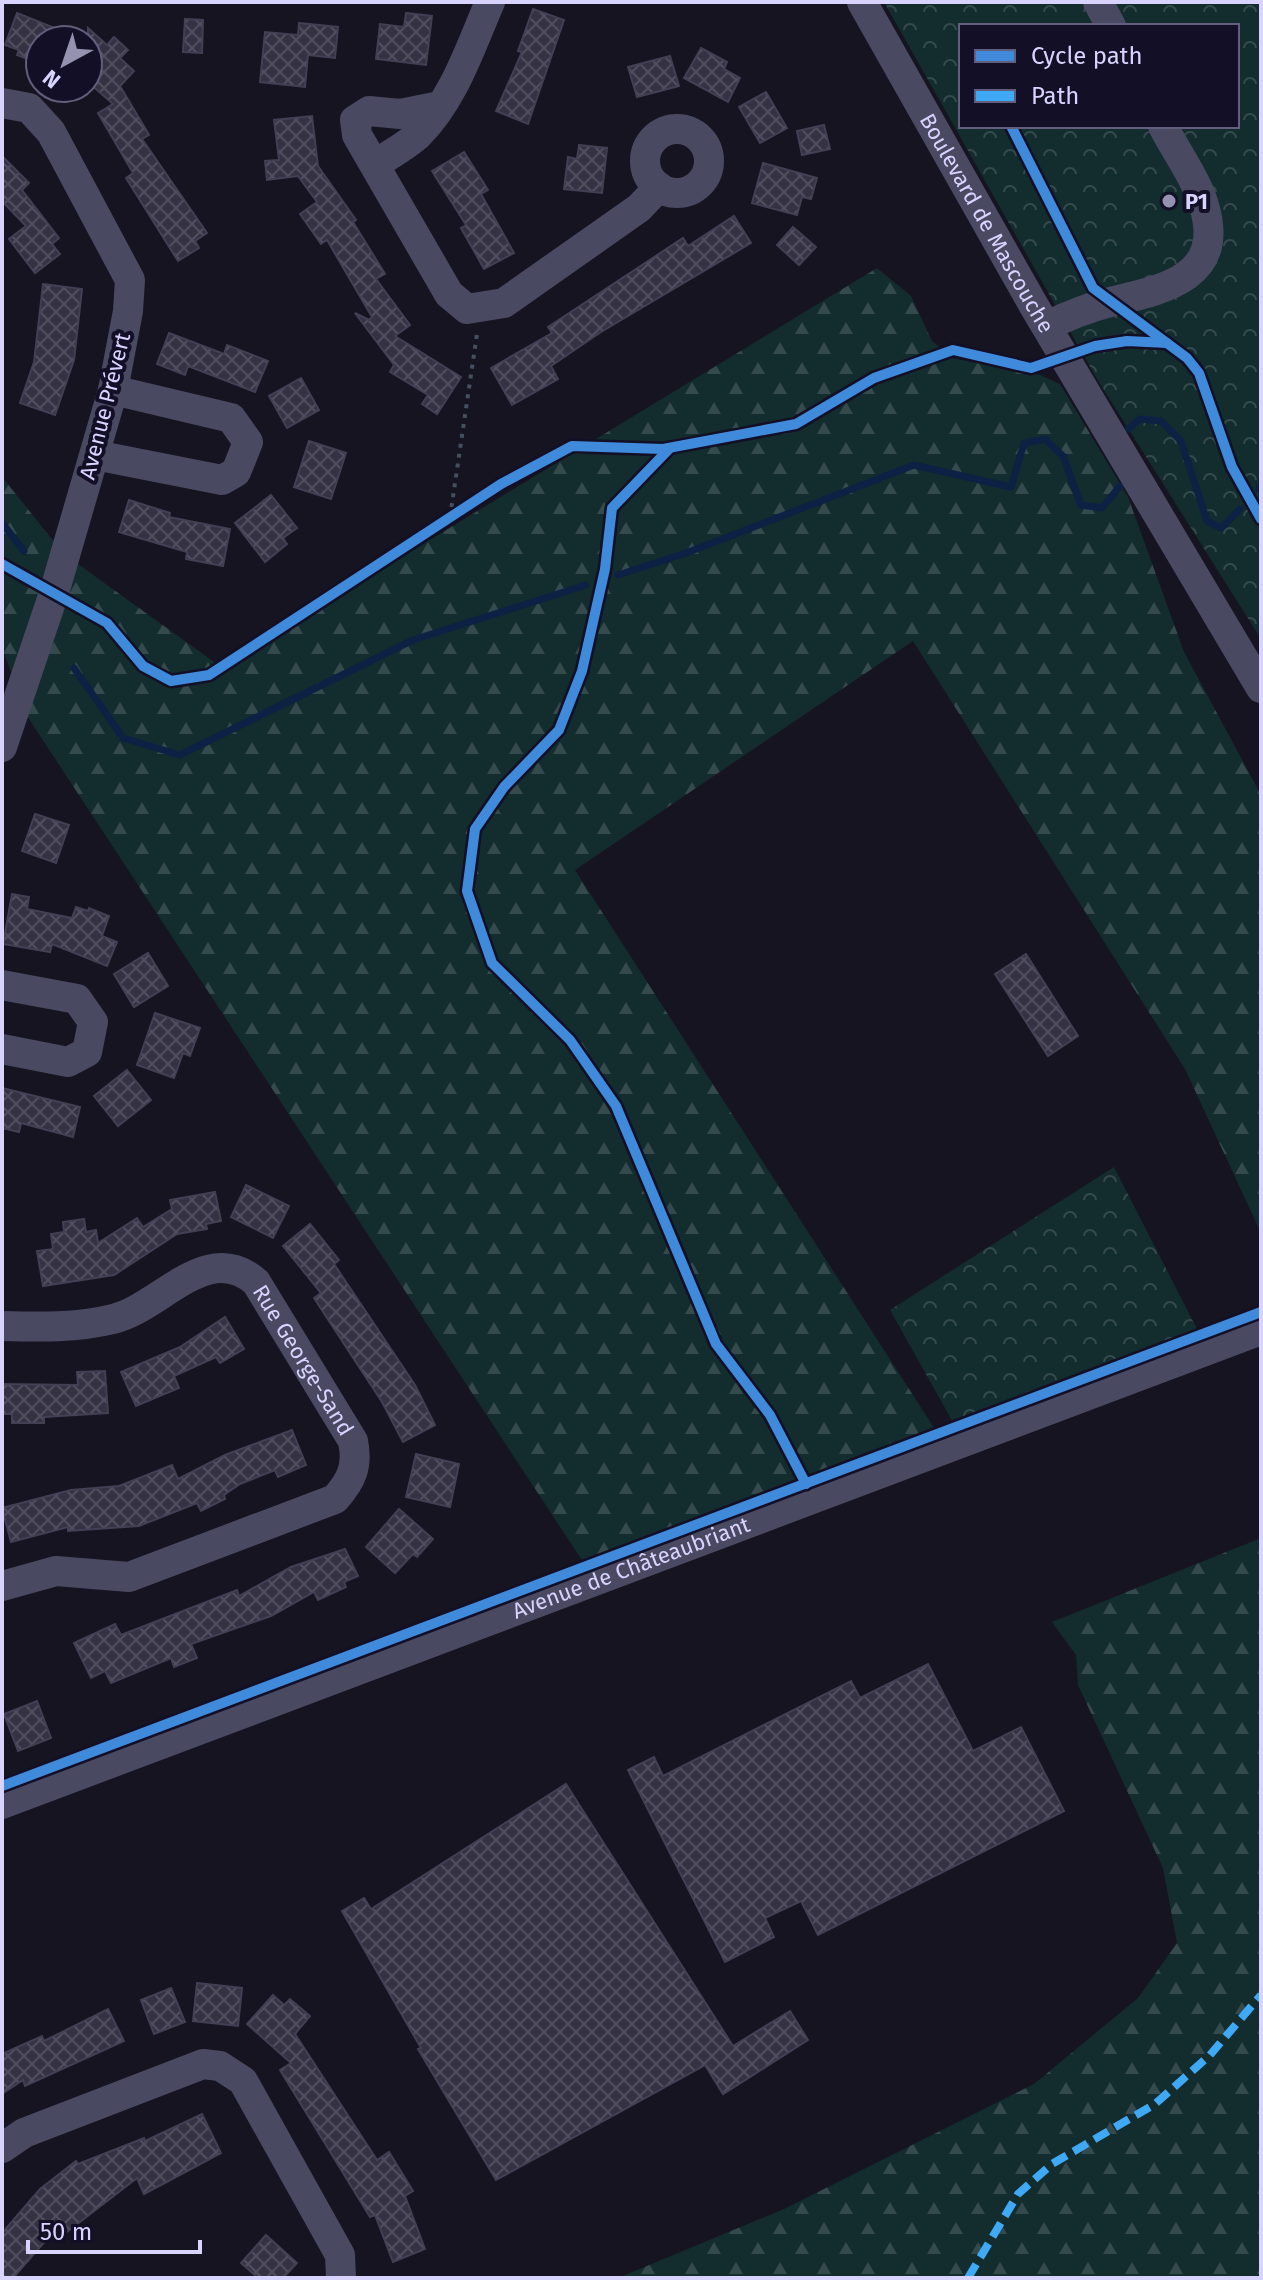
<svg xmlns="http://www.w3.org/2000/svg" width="1263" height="2280" font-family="'Fira Sans',sans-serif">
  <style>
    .forest { fill: url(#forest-firs) }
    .park { fill: url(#park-crowns); fill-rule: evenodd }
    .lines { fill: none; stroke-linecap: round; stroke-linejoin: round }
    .stream { stroke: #0d2144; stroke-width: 7 }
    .building { fill: url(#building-cross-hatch); stroke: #433f54; stroke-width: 2 }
    .path { stroke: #44505f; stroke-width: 4; stroke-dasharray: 4 6; stroke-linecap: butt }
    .minor { stroke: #4a4962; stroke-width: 30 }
    .quiet { stroke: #3fa9f5; stroke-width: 8; stroke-dasharray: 16 8; stroke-linecap: butt }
    .cycleway-casing { stroke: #130f26; stroke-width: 15 }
    .cycleway { stroke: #408adc; stroke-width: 10 }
    .poi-dot { fill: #9591b1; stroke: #130f26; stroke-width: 3 }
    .labels { text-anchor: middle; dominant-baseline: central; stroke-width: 8; stroke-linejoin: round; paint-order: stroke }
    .poi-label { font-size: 22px; font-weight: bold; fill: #d9d4ff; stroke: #130f26; text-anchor: start }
    .street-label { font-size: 22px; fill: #d9d4ff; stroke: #130f26 }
  </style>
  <defs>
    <pattern id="forest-firs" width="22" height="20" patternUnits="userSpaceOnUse" patternTransform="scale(2)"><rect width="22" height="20" fill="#132c2d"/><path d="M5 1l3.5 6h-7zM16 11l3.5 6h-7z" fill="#354a4c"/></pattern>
    <pattern id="park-crowns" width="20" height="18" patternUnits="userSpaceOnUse" patternTransform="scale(2)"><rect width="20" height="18" fill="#132c2d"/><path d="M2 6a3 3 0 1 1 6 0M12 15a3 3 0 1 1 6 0" fill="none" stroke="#354a4c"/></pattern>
    <pattern id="building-cross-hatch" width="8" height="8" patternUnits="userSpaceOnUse" patternTransform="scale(2)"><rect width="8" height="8" fill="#343243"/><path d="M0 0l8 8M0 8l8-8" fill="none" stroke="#514f5f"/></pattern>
  </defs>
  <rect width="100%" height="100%" fill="#161421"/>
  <g class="forest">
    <path d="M877,268L911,296L932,341L952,358L1040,375L1060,384L1128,497L1184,652L1261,795V1233L1185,1069L913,641L575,870L947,1448L597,1583L27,716L2,647V477L64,554L221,667Z"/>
    <path d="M1261,1538V2278H618L784,2209L1034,2084L1138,1998L1177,1943L1163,1868L1078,1685L1076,1655L1052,1622Z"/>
  </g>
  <g class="park">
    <path d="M884,2H1261V639L1097,379ZM961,26H1237V126H961Z"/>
    <path d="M1114,1167L1201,1337L959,1433L890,1310Z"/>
  </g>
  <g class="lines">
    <g class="stream">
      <path d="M1128,429L1140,419L1161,421L1181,441L1207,521L1221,528L1240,509"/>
      <path d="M1259,489L1261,484"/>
      <path d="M2,523L24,551"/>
      <path d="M618,575L686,553L914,465L1011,487L1024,443L1045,439L1063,456L1081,505L1102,508L1120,486"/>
      <path d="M74,668L123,738L180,755L413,640L586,585"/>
    </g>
  </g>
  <g class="building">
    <path d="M533,9L564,20L528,124L496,111L522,52L518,51Z"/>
    <path d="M17,13L82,39L81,40H40V64L17,55L19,50L5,45Z"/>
    <path d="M406,13L432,16L426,65L376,59L380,24L404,27Z"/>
    <path d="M185,19L203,20L202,53L183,52Z"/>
    <path d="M299,23L338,27L335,58L308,55L305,87L260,82L265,32L298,35Z"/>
    <path d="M88,28L107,45L114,37L128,50L120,58L134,71L120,86L149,135L142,139L207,233L195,241L199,248L178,261L126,178L133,173L98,113L113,104L88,82Z"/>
    <path d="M701,48L727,62L724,69L740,78L728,102L684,78Z"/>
    <path d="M670,56L679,86L637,97L628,67Z"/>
    <path d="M766,92L787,128L760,143L739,107Z"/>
    <path d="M312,116L318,166L356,220L353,222L385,274L376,279L410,325L395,336L461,377L437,414L422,404L428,395L390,372L394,365L355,313L369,320L372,317L327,240L321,244L300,214L317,202L298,176L267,180L265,161L279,160L274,120Z"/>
    <path d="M824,125L830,149L802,155L797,131Z"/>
    <path d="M579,145L607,148L602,193L564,189L568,157L577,159Z"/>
    <path d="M464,152L488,190L481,194L514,253L484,269L461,228L466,225L432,171Z"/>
    <path d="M2,156L29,183L22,190L59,238L52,244L60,254L35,273L9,239L26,226L2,201Z"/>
    <path d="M763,163L817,178L811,199L802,197L797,215L752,203Z"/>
    <path d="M734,216L751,243L601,332L551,366L558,379L512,405L491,368L552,333L548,327L683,238L688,246Z"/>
    <path d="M793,227L816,247L799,265L777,245Z"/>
    <path d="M43,284L82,289L74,360L55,415L20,403L34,362Z"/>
    <path d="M169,333L224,354L227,345L268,361L255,392L188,366L185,375L157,364Z"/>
    <path d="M301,378L319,410L287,428L269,396Z"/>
    <path d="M309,441L346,453L331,499L294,487Z"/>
    <path d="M271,495L297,528L283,538L287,544L265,562L235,523Z"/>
    <path d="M129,500L170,513L169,517L230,529L223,566L186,559L187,552L119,532Z"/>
    <path d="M35,814L69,825L56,863L22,851Z"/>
    <path d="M12,894L29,897L27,909L72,918L76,907L88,911L89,908L109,916L102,936L117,942L107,966L52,944L50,952L3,944Z"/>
    <path d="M148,953L168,986L134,1007L114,974Z"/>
    <path d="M1026,954L1078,1036L1048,1056L995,974Z"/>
    <path d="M155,1013L200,1028L190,1056L183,1053L174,1078L137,1065Z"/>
    <path d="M127,1070L151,1100L118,1126L94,1096Z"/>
    <path d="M2,1088L80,1107L73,1137L21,1123L19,1132L2,1128Z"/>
    <path d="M246,1185L289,1206L273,1238L231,1217Z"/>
    <path d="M215,1192L221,1221L206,1224L207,1229L177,1234L114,1275L43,1286L37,1251L53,1249L51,1234L64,1232L63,1222L84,1219L86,1232L96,1230L98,1243L137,1218L143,1227L172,1209L170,1200Z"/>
    <path d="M310,1224L339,1260L334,1264L415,1385L435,1425L403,1442L382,1402L314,1298L321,1293L283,1246Z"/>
    <path d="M225,1317L244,1349L220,1363L216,1357L174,1376L179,1388L136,1406L121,1372L180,1347Z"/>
    <path d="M105,1371L108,1413L44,1417V1423H12V1414H2V1384L78,1385L77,1372Z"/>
    <path d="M292,1430L306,1465L278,1477L275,1470L240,1484L224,1495L225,1499L201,1511L197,1503L139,1526L68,1531V1527L11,1542L2,1508L71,1490L119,1486L172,1465L178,1479L225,1455Z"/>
    <path d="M416,1454L459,1464L450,1507L406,1497Z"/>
    <path d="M399,1509L433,1539L417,1557L413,1554L395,1573L366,1547Z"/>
    <path d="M345,1549L358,1576L344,1582L346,1587L318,1600L314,1592L271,1616L191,1644L197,1658L174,1667L171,1658L111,1683L105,1671L91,1678L74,1643L115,1624L121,1635L237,1590L239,1596L291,1567Z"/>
    <path d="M928,1664L973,1751L1021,1727L1064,1811L818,1935L801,1901L765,1918L774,1937L725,1962L628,1770L654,1757L663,1776L851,1681L860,1698Z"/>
    <path d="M37,1701L51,1738L18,1751L4,1714Z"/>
    <path d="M566,1784L733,2046L790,2011L808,2040L723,2094L705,2065L496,2180L418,2049L421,2048L342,1911L364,1898L371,1909Z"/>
    <path d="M197,1983L242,1988L238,2026L193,2021Z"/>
    <path d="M171,1988L185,2022L154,2034L141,2000Z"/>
    <path d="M273,1995L284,2005L290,1999L310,2016L295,2034L377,2160L389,2152L413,2191L405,2196L425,2249L393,2262L375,2215L370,2217L280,2070L291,2063L247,2024Z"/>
    <path d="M108,2009L124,2041L25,2086L23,2080L2,2094V2054L42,2036L44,2041Z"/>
    <path d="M202,2114L221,2153L144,2194L137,2178L67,2232L60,2224L13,2278H2V2233L40,2189L76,2161L78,2164L144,2138L145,2141Z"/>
    <path d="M266,2235L297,2263L283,2278H258L241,2263Z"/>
  </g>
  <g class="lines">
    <path class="path" d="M450,517L477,334"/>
    <g class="minor">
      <path id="s1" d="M862,2L1034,306L1261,688"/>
      <path d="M1098,2L1111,26"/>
      <path d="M2,103L29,108L51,132L130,280L128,311L113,390L54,593L2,747"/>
      <path d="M440,106L400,114L369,111L355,120L357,135L449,294L467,309L504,303L639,208L659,187"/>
      <circle cx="677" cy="161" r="32"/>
      <path d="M376,164C389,155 406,146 418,135C454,99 470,48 490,2"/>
      <path d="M1047,326C1067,316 1088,308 1110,302C1161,290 1224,279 1205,209C1198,181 1176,152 1163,126"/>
      <path d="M95,455L222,480L236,472L248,442L231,418L113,390"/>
      <path d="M2,985L77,999L93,1022L87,1052L68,1062L2,1049"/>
      <path id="s2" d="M2,1326C39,1327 77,1328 113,1319C162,1307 207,1239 256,1282L353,1441C358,1466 352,1480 335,1499L129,1577L56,1571L2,1586"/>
      <path id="s3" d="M2,1804L1261,1330"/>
      <path d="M2,2148L24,2133L203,2064L220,2066L243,2081L340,2255L341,2278"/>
    </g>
    <path class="quiet" d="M968,2278L1018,2194L1052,2164L1155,2104L1210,2055L1261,1995"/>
    <g class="cycleway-casing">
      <g id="cycleway">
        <path d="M1011,126L1093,288L1187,358L1199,373L1232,467L1261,519"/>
        <path d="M670,448L612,508L605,569L582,671L559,730L504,787L475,829L467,891L492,963L570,1040L616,1106L716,1344L770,1415L806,1484"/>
        <path d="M2,564L107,623L143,666L171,681L209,675L501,484L572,446L663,449L796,424L874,378L953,350L1031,368L1095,346L1127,341L1167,343"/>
        <path d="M2,1786L1261,1312"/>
      </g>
    </g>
    <use href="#cycleway" class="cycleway"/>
  </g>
  <circle class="poi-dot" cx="1169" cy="201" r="8"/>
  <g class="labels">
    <g class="poi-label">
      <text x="1185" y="201">P1</text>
    </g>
    <g class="street-label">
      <text stroke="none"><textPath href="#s1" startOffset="254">Boulevard de Mascouche</textPath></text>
      <text transform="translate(105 406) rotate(-76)">Avenue Prévert</text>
      <text stroke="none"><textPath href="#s2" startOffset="362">Rue George-Sand</textPath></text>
      <text stroke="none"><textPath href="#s3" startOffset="672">Avenue de Châteaubriant</textPath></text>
    </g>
  </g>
  <rect width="1263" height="2280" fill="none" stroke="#d9d4ff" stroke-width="8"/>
  <rect x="959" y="24" width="280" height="104" fill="#130f26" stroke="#625e7d" stroke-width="2"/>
  <rect x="975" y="50" width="40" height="12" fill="#408adc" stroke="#625e7d" stroke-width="2"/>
  <text x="1031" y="64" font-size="24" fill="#d9d4ff">Cycle path</text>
  <rect x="975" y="90" width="40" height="12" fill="#3fa9f5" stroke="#625e7d" stroke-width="2"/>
  <text x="1031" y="104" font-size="24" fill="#d9d4ff">Path</text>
  <g transform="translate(64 64) rotate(220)"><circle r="38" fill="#130f26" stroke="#625e7d" stroke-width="2"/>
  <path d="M0-6L14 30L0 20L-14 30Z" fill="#9591b1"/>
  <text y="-12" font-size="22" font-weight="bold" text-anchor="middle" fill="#d9d4ff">N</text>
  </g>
  <path d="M28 2240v12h172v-12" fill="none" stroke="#d9d4ff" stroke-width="4"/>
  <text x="40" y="2240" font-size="24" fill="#d9d4ff" stroke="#130f26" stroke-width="6" paint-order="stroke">50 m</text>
</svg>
